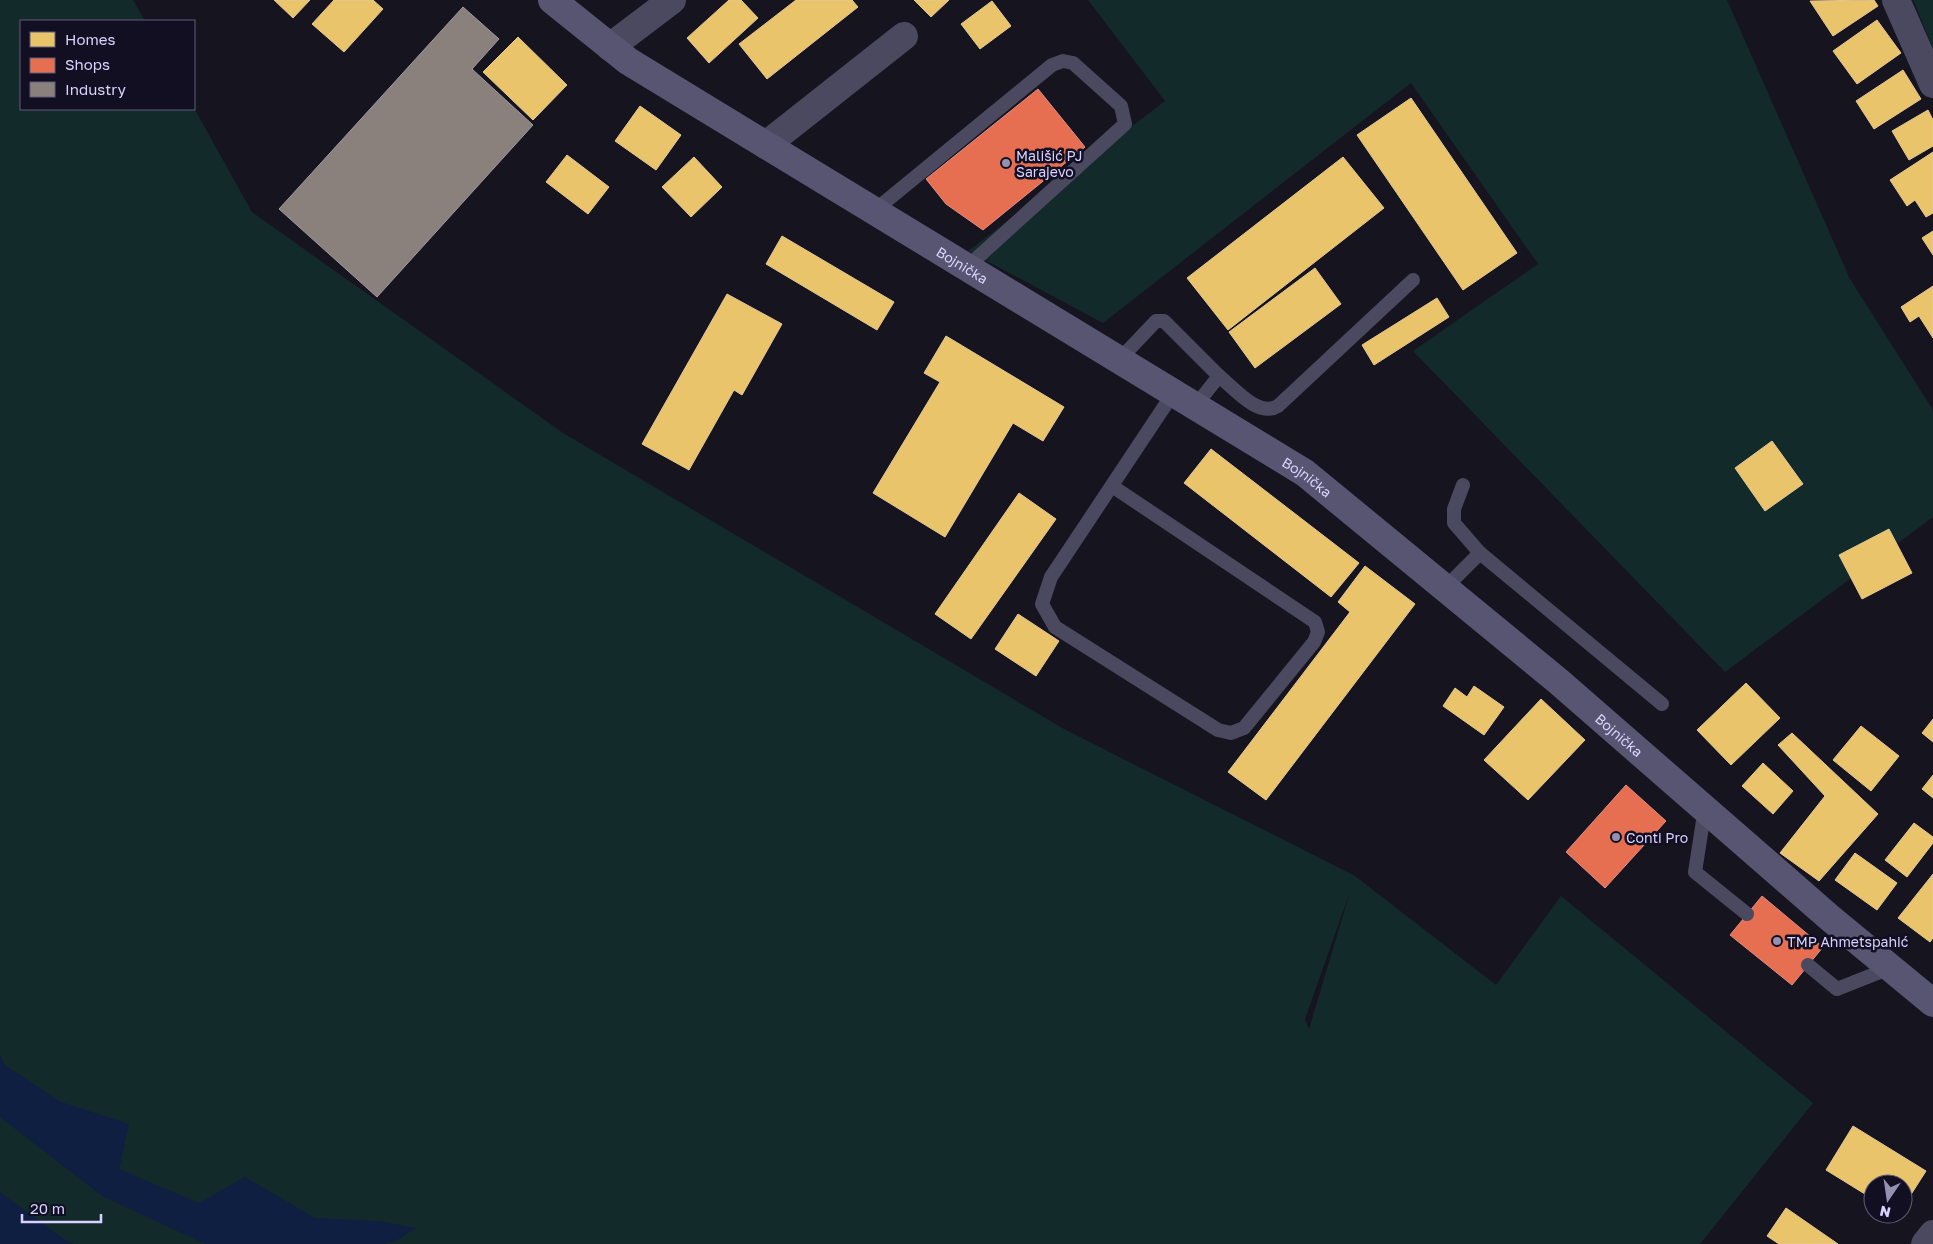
<svg xmlns="http://www.w3.org/2000/svg" width="1933" height="1244" font-family="'Golos Text',sans-serif">
  <style>
    .green { fill: #132a2b; fill-rule: evenodd }
    .water { fill: #0e1f41 }
    .homes { fill: #e9c46a; stroke: #e4c896 }
    .shops { fill: #e76f51; stroke: #e28d85 }
    .industry { fill: #8a817c; stroke: #a19aa3 }
    .lines { fill: none; stroke-linecap: round; stroke-linejoin: round }
    .service { stroke: #4b495f; stroke-width: 14 }
    .minor { stroke: #4b495f; stroke-width: 28 }
    .secondary { stroke: #575571; stroke-width: 28 }
    .poi-dot { fill: #9490b0; stroke: #130f23; stroke-width: 2 }
    .labels { text-anchor: middle; dominant-baseline: central; stroke-width: 5; stroke-linejoin: round; paint-order: stroke }
    .poi-label { font-size: 14px; fill: #d8d3fe; stroke: #130f23; text-anchor: start }
    .street-label { font-size: 14px; fill: #d8d3fe; stroke: #130f23 }
  </style>
  <rect width="100%" height="100%" fill="#16141e"/>
  <g class="green">
    <path d="M0,0H133L145,21H21V109L194,108L252,212L563,433L1064,729L1355,876L1496,985L1561,896L1813,1103L1700,1244H0ZM1350,892L1309,1029L1305,1019Z"/>
    <path d="M1088,0H1727L1850,279L1933,410V517L1725,672L1413,351L1538,264L1411,83L1103,323L968,251L1165,101Z"/>
    <path d="M1913,0H1933V48Z"/>
  </g>
  <g class="water">
    <path d="M0,1055L5,1065L61,1102L129,1124L119,1169L199,1203L245,1177L315,1218L378,1221L416,1228L394,1242L383,1244H205L102,1196L0,1117Z"/>
    <path d="M0,1192L64,1239L74,1244H0Z"/>
  </g>
  <g class="homes">
    <path d="M274,0H310L293,18Z"/>
    <path d="M334,0H373L383,9L344,52L312,24Z"/>
    <path d="M729,0H741L758,18L709,63L687,38Z"/>
    <path d="M796,0H852L858,7L767,79L739,44Z"/>
    <path d="M914,0H949L931,17Z"/>
    <path d="M1874,0L1878,6L1833,36L1810,1Z"/>
    <path d="M992,1L1011,26L980,49L961,24Z"/>
    <path d="M1877,20L1901,53L1857,84L1833,51Z"/>
    <path d="M518,37L567,85L533,120L483,72Z"/>
    <path d="M1903,70L1921,99L1874,129L1856,101Z"/>
    <path d="M1411,98L1517,253L1463,290L1357,135Z"/>
    <path d="M640,106L681,135L656,170L615,141Z"/>
    <path d="M1928,110L1933,120V146L1909,160L1892,131Z"/>
    <path d="M1933,152V213L1926,217L1915,200L1907,206L1890,180Z"/>
    <path d="M567,155L609,187L588,214L546,182Z"/>
    <path d="M694,157L722,187L691,217L662,187Z"/>
    <path d="M1343,157L1384,208L1228,330L1187,278Z"/>
    <path d="M1933,231V255L1922,238Z"/>
    <path d="M782,236L894,302L877,330L766,264Z"/>
    <path d="M1315,268L1341,304L1255,368L1229,332Z"/>
    <path d="M1933,286V338L1919,316L1910,322L1901,307Z"/>
    <path d="M727,294L782,324L742,395L734,390L689,470L642,444Z"/>
    <path d="M1437,298L1449,317L1374,365L1362,345Z"/>
    <path d="M946,336L1064,407L1043,441L1013,423L945,537L873,493L940,382L924,373Z"/>
    <path d="M1772,441L1803,484L1765,511L1735,468Z"/>
    <path d="M1211,449L1359,563L1331,597L1184,483Z"/>
    <path d="M1019,493L1056,519L971,639L935,614Z"/>
    <path d="M1889,529L1912,573L1862,599L1839,555Z"/>
    <path d="M1365,566L1415,604L1266,800L1228,772L1350,612L1338,602Z"/>
    <path d="M1018,614L1059,641L1036,676L995,649Z"/>
    <path d="M1746,683L1780,718L1731,765L1697,730Z"/>
    <path d="M1474,686L1504,707L1484,735L1443,706L1455,688L1467,697Z"/>
    <path d="M1541,699L1585,740L1528,800L1484,760Z"/>
    <path d="M1933,719V742L1922,733Z"/>
    <path d="M1861,726L1899,756L1871,791L1833,760Z"/>
    <path d="M1792,733L1878,814L1819,881L1780,853L1825,796L1778,745Z"/>
    <path d="M1763,763L1793,791L1773,814L1742,786Z"/>
    <path d="M1933,775V798L1922,789Z"/>
    <path d="M1914,823L1933,837V843L1907,877L1885,860Z"/>
    <path d="M1855,853L1897,883L1877,910L1835,880Z"/>
    <path d="M1933,874V938L1930,942L1898,918Z"/>
    <path d="M1853,1126L1926,1171L1903,1207V1184H1873V1199L1826,1170Z"/>
    <path d="M1786,1208L1838,1244H1779L1767,1236Z"/>
  </g>
  <g class="shops">
    <path d="M1038,89L1085,147L983,230L946,204L926,179Z"/>
    <path d="M1626,785L1666,821L1605,888L1566,852Z"/>
    <path d="M1762,896L1823,947L1792,985L1730,935Z"/>
  </g>
  <path class="industry" d="M463,7L499,39L472,69L533,125L377,297L279,209Z"/>
  <g class="lines">
    <g class="service">
      <path d="M874,211L1052,65L1063,61L1073,63L1121,106L1125,124L967,267"/>
      <path d="M1120,359L1156,321H1164L1219,376"/>
      <path d="M1196,405L1219,376C1234,388 1258,418 1278,406L1413,280"/>
      <path d="M1463,485L1454,509V523L1480,553"/>
      <path d="M1112,486L1315,622L1318,632L1314,642L1244,728L1231,733L1218,730L1055,627L1042,604L1051,577L1174,392"/>
      <path d="M1445,588L1480,553L1662,704"/>
      <path d="M1705,808L1695,872L1747,914"/>
      <path d="M1808,965L1837,989L1890,968"/>
    </g>
    <g class="minor">
      <path d="M1896,0L1933,84"/>
      <path d="M610,47L672,0"/>
      <path d="M766,145L904,36"/>
      <path d="M1925,1244L1933,1234"/>
    </g>
    <path class="secondary" id="s1" d="M552,0L628,61L1305,473L1558,681L1830,918L1933,1003"/>
  </g>
  <g class="poi-dot">
    <circle cx="1006" cy="163" r="5"/>
    <circle cx="1616" cy="837" r="5"/>
    <circle cx="1777" cy="941" r="5"/>
  </g>
  <g class="labels">
    <g class="poi-label">
      <text x="1016" y="155">Mališić PJ<tspan x="1016" dy="16">Sarajevo</tspan></text>
      <text x="1626" y="837">Conti Pro</text>
      <text x="1787" y="941">TMP Ahmetspahić</text>
    </g>
    <g class="street-label">
      <text stroke="none"><textPath href="#s1" startOffset="489">Bojnička</textPath></text>
      <text stroke="none"><textPath href="#s1" startOffset="894">Bojnička</textPath></text>
      <text stroke="none"><textPath href="#s1" startOffset="1299">Bojnička</textPath></text>
    </g>
  </g>
  <rect x="20" y="20" width="175" height="90" fill="#130f23" stroke="#625d7b"/>
  <rect x="30" y="32" width="25" height="15" fill="#e9c46a" stroke="#625d7b"/>
  <text x="65" y="45" font-size="15" fill="#d8d3fe">Homes</text>
  <rect x="30" y="58" width="25" height="15" fill="#e76f51" stroke="#625d7b"/>
  <text x="65" y="70" font-size="15" fill="#d8d3fe">Shops</text>
  <rect x="30" y="82" width="25" height="15" fill="#8a817c" stroke="#625d7b"/>
  <text x="65" y="95" font-size="15" fill="#d8d3fe">Industry</text>
  <g transform="translate(1888 1199) rotate(193)"><circle r="24" fill="#130f23" stroke="#625d7b"/>
  <path d="M0-4L9 19L0 12L-9 19Z" fill="#9490b0"/>
  <text y="-8" font-size="14" font-weight="bold" text-anchor="middle" fill="#d8d3fe">N</text>
  </g>
  <path d="M22 1214v8h79v-8" fill="none" stroke="#d8d3fe" stroke-width="2.5"/>
  <text x="30" y="1214" font-size="15" fill="#d8d3fe" stroke="#130f23" stroke-width="4" paint-order="stroke">20 m</text>
</svg>
